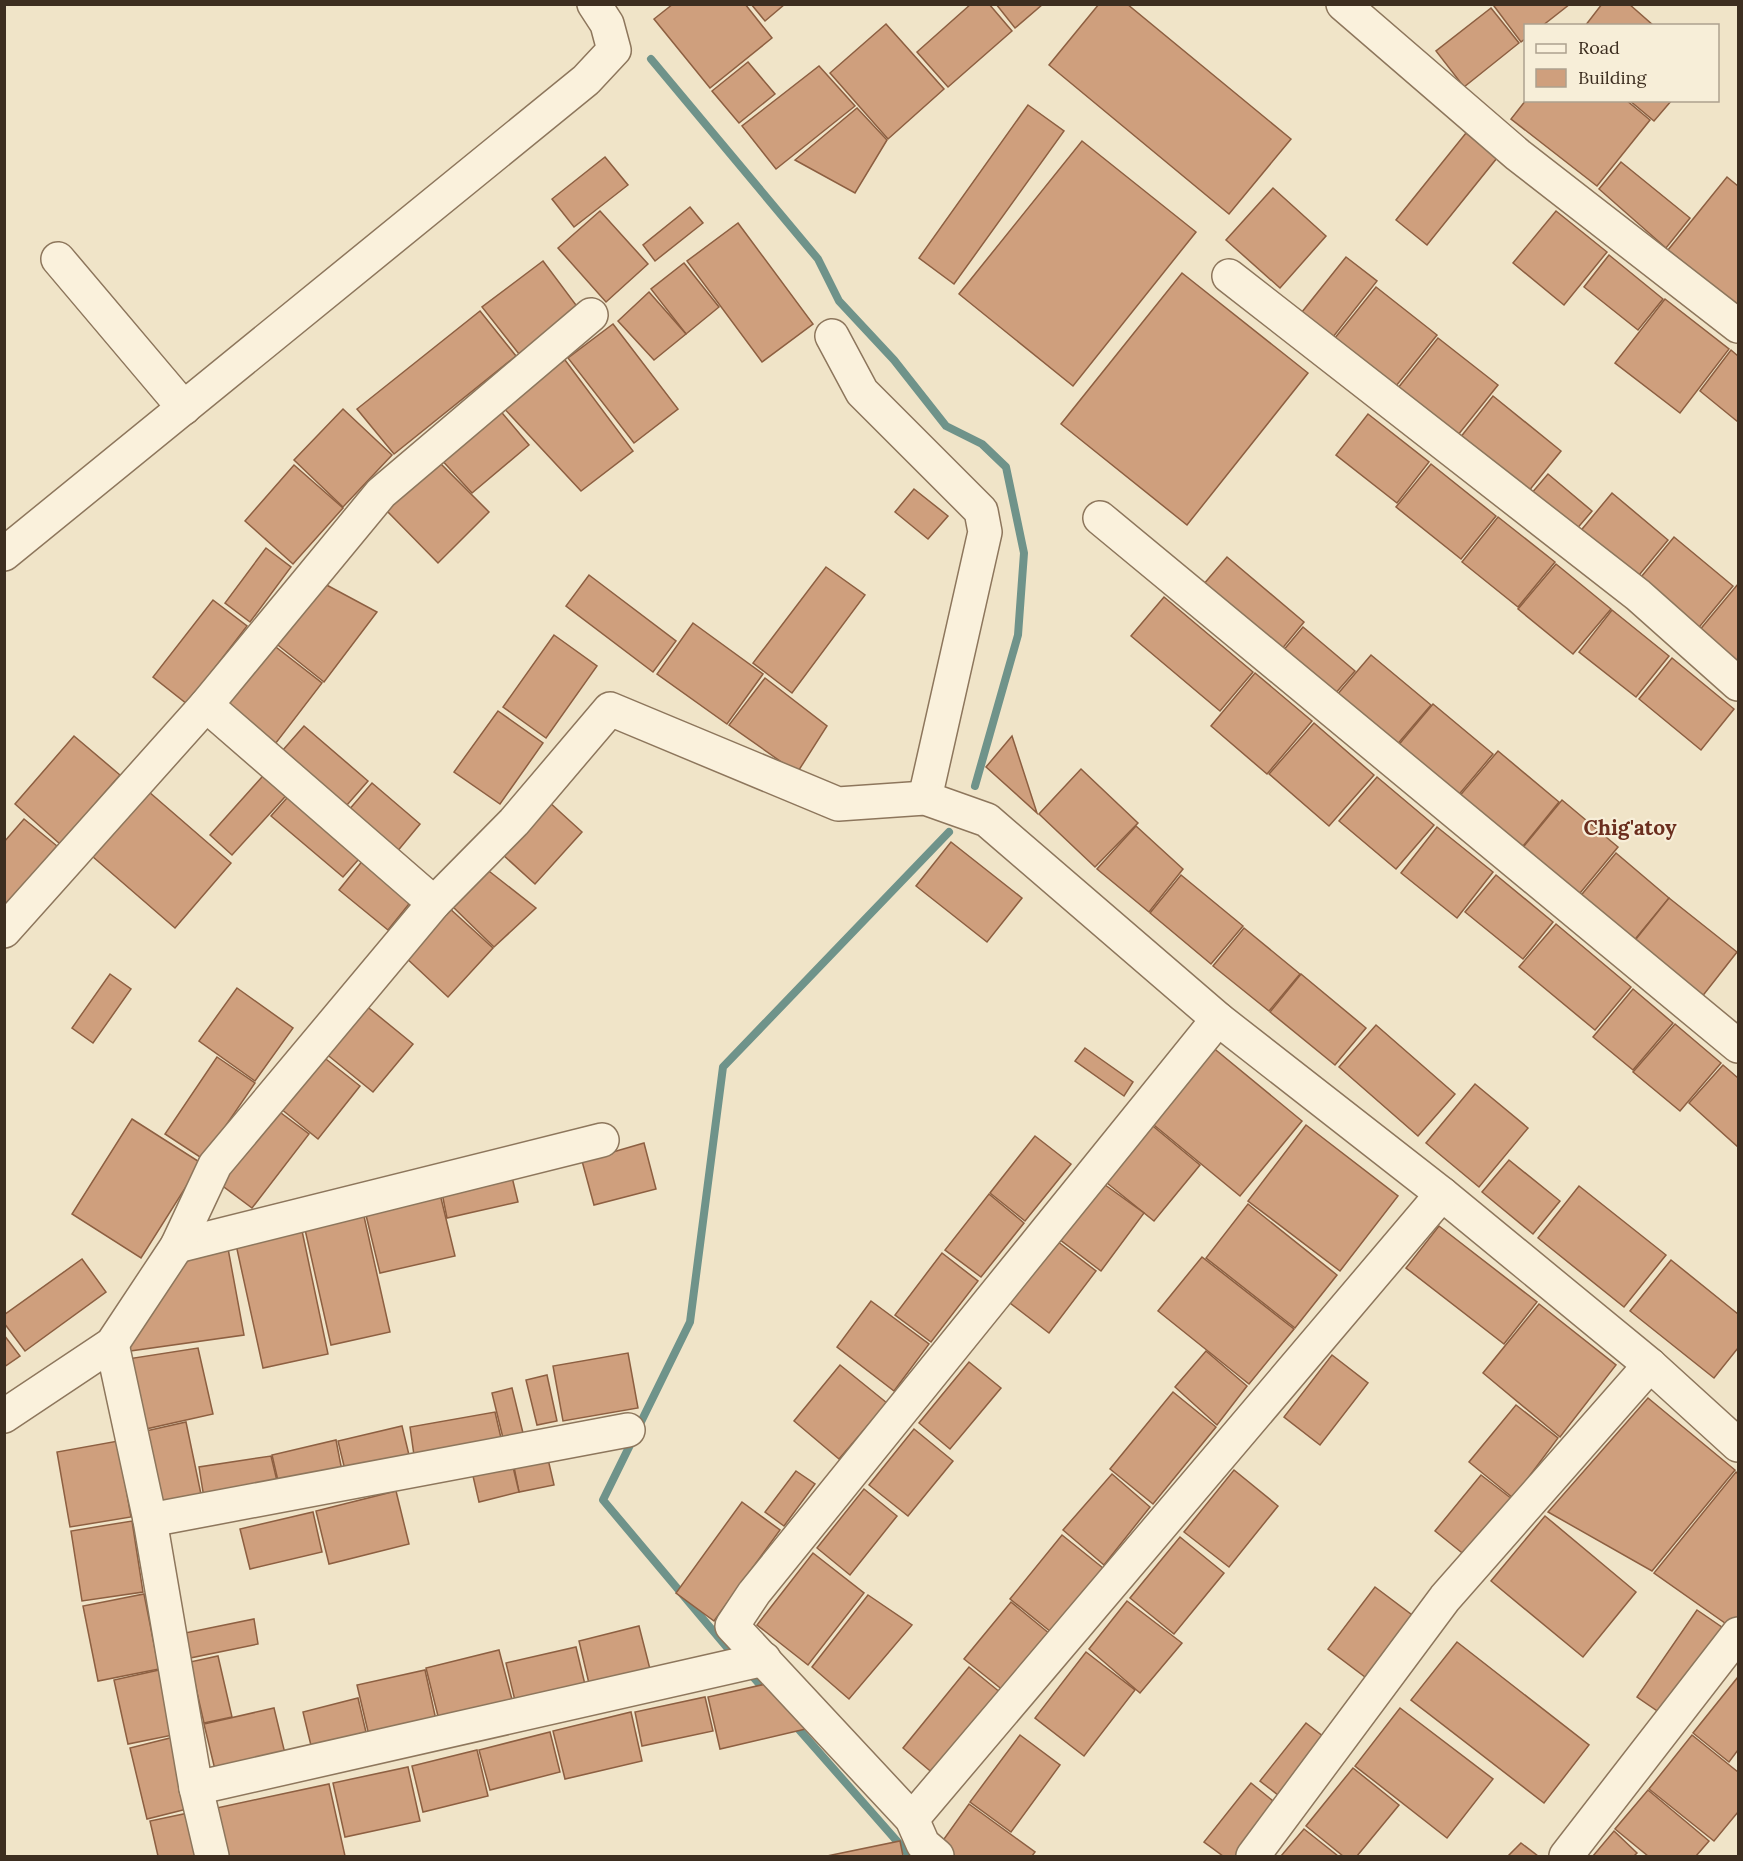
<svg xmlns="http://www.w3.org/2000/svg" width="1743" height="1861" font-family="Lora,serif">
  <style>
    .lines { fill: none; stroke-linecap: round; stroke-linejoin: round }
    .stream { stroke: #6f938a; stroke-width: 8 }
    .building { fill: #cf9f7d; stroke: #8d5f41; stroke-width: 1.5 }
    .minor-casing { stroke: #8d765c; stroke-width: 36 }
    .minor { stroke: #faf1dc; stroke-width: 33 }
    .labels { text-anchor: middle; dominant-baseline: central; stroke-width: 4.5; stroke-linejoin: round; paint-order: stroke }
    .quarter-label { font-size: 21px; font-weight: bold; fill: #6b2e1e; stroke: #f7eed8 }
  </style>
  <rect width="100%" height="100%" fill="#f0e4c8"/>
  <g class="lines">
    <g class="stream">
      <path d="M651,59L818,259L839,301L894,360L946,426L982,444L1006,467L1024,553L1018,635L975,786"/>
      <path d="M638,1428L690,1322L723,1067L949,832"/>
      <path d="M633,1439L603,1500L735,1657"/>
      <path d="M747,1670L767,1693"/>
      <path d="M795,1725L910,1856"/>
    </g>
  </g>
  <g class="building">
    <path d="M673,4H745L772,38L710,88L654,19Z"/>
    <path d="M751,4H785L765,21Z"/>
    <path d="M971,4H989L1012,31L948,87L917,52Z"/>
    <path d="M996,4H1043L1015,28Z"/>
    <path d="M1099,4H1127L1291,139L1229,214L1049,65Z"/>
    <path d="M1496,4H1570L1542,26H1526V38L1521,42L1494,6Z"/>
    <path d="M1602,4H1629L1654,26H1585Z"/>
    <path d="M1491,8L1519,43L1464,87L1436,51Z"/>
    <path d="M886,24L944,89L888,139L830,73Z"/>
    <path d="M748,62L775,94L739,123L712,91Z"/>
    <path d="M819,66L855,106L776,169L742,126Z"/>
    <path d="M1526,100H1626L1650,120L1597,186L1511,119Z"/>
    <path d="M1629,100H1672L1654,121Z"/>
    <path d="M1028,105L1064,131L954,284L919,258Z"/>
    <path d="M857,108L887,140L855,193L795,160Z"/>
    <path d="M1466,133L1497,158L1427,245L1396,220Z"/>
    <path d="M1082,141L1196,232L1073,386L959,294Z"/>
    <path d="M605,157L628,185L574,227L552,199Z"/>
    <path d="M1621,162L1690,218L1666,248L1599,189Z"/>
    <path d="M1727,177L1738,186V306L1668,250Z"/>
    <path d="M1273,188L1326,236L1280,288L1226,240Z"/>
    <path d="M690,207L703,223L655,261L643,245Z"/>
    <path d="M600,211L648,264L606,302L558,248Z"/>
    <path d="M1556,211L1607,252L1564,305L1513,263Z"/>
    <path d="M738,223L813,324L762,362L687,261Z"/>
    <path d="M1609,255L1663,299L1638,330L1584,287Z"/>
    <path d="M1346,257L1377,281L1333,337L1302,312Z"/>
    <path d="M543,261L579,309L519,354L482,307Z"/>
    <path d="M684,263L719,307L686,334L651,289Z"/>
    <path d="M1182,273L1308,373L1187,525L1061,424Z"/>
    <path d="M1376,287L1437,335L1396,386L1335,338Z"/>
    <path d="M649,292L686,334L654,360L618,321Z"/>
    <path d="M1665,299L1729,349L1680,413L1615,363Z"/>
    <path d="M480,311L516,356L394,454L357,409Z"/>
    <path d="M613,324L678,409L634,443L568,358Z"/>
    <path d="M1438,338L1498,385L1458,435L1398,388Z"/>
    <path d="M1731,350L1738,356V422L1700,391Z"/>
    <path d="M565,360L633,451L581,491L500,404Z"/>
    <path d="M1493,396L1561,451L1528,492L1460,438Z"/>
    <path d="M498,408L529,445L472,493L439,457Z"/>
    <path d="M343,409L392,455L343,507L294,460Z"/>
    <path d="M1368,414L1429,462L1397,503L1336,455Z"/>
    <path d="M437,460L489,512L438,563L386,510Z"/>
    <path d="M1431,464L1496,516L1461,559L1396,507Z"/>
    <path d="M294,465L343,508L293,564L245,521Z"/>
    <path d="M1548,474L1592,511L1575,531L1531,494Z"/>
    <path d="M914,489L948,516L928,539L895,512Z"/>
    <path d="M1612,493L1668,540L1635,580L1578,534Z"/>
    <path d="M1498,517L1555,562L1518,607L1462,562Z"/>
    <path d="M1674,537L1733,586L1696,631L1637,582Z"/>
    <path d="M266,548L291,567L250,622L225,603Z"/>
    <path d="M1227,557L1304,622L1281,650L1203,585Z"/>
    <path d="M1556,564L1611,609L1573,654L1518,609Z"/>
    <path d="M826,567L865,595L792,693L753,663Z"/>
    <path d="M589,575L676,641L653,672L566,606Z"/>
    <path d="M321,582L377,612L324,682L274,642Z"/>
    <path d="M1738,584V665L1698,632Z"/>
    <path d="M1164,597L1253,672L1220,711L1131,636Z"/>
    <path d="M213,600L247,626L187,704L153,677Z"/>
    <path d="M1612,610L1669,656L1636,697L1579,652Z"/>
    <path d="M693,623L763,674L727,724L657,674Z"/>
    <path d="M1303,627L1355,671L1334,695L1282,652Z"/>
    <path d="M554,635L597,666L546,738L503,707Z"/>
    <path d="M272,644L322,683L269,752L222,709Z"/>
    <path d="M1371,655L1431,705L1395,747L1336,696Z"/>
    <path d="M1672,658L1734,709L1701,750L1639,699Z"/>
    <path d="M1255,673L1312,721L1267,774L1211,726Z"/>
    <path d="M765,678L827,726L797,773L729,725Z"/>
    <path d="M1433,704L1493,754L1456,798L1396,748Z"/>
    <path d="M498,711L543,743L500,804L454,772Z"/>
    <path d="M1314,723L1374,775L1329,826L1269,774Z"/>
    <path d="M304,726L368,781L340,813L276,758Z"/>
    <path d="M74,736L120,775L60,844L15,804Z"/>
    <path d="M1012,736L1037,813L986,767Z"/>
    <path d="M1498,751L1559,802L1519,851L1457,799Z"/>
    <path d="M270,768L293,788L232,855L210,835Z"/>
    <path d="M1081,769L1138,823L1095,867L1039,814Z"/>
    <path d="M1377,777L1434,825L1396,869L1339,821Z"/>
    <path d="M372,783L420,824L391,859L342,818Z"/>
    <path d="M141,785L231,863L175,928L85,850Z"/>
    <path d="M294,790L366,851L343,877L271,816Z"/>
    <path d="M1562,800L1618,847L1576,898L1520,851Z"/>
    <path d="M548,801L582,832L535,884L501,853Z"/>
    <path d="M24,819L57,846L4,909V842Z"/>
    <path d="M1136,826L1183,869L1149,912L1097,869Z"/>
    <path d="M1437,827L1493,872L1457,918L1401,873Z"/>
    <path d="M951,842L1022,898L987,942L916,886Z"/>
    <path d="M1616,853L1669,898L1632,943L1578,899Z"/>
    <path d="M368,854L417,894L388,930L339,890Z"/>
    <path d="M485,868L536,908L494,947L450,904Z"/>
    <path d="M1181,875L1243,926L1211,964L1150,913Z"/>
    <path d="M1496,875L1553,922L1523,959L1465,912Z"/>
    <path d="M1669,898L1737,952L1701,998L1632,944Z"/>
    <path d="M448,907L493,948L448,997L403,955Z"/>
    <path d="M1556,924L1631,987L1595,1030L1519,967Z"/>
    <path d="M1244,928L1300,974L1269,1011L1213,966Z"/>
    <path d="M110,974L131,989L93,1043L72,1028Z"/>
    <path d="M1301,974L1366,1028L1335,1065L1270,1012Z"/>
    <path d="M237,988L293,1028L255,1081L199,1041Z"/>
    <path d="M1633,989L1673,1023L1633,1070L1593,1037Z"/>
    <path d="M359,1000L413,1044L373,1092L319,1048Z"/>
    <path d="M1675,1024L1721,1063L1680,1111L1633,1072Z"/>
    <path d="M1376,1025L1455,1094L1418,1136L1339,1067Z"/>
    <path d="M1211,1046L1302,1121L1240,1196L1149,1121Z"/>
    <path d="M1085,1048L1133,1082L1124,1096L1075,1061Z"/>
    <path d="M317,1052L360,1086L318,1139L275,1104Z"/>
    <path d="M217,1057L255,1083L203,1159L165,1134Z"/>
    <path d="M1723,1065L1738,1078V1147L1689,1103Z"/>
    <path d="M1475,1084L1528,1128L1479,1187L1426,1143Z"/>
    <path d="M273,1107L309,1134L252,1208L216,1181Z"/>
    <path d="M132,1119L201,1163L141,1258L72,1214Z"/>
    <path d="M1148,1122L1200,1165L1154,1221L1102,1179Z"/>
    <path d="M1306,1125L1398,1196L1340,1271L1248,1201Z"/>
    <path d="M1035,1136L1071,1164L1025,1221L990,1193Z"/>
    <path d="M644,1143L656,1189L594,1205L582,1161Z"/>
    <path d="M1509,1160L1560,1201L1533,1234L1482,1192Z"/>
    <path d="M512,1177L518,1202L447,1218L442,1193Z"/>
    <path d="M1101,1182L1144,1213L1101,1271L1059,1239Z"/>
    <path d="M1579,1186L1666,1255L1624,1307L1538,1238Z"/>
    <path d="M440,1194L455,1256L380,1273L365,1211Z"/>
    <path d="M989,1194L1024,1223L981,1277L945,1250Z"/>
    <path d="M1248,1204L1337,1275L1295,1328L1206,1258Z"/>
    <path d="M363,1212L390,1332L331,1345L304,1225Z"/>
    <path d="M301,1226L328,1354L263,1368L235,1240Z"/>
    <path d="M1439,1226L1537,1302L1504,1344L1406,1268Z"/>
    <path d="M1057,1241L1096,1271L1049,1333L1010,1303Z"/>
    <path d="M227,1243L244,1335L123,1352L184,1251Z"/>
    <path d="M942,1253L978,1281L931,1342L895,1315Z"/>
    <path d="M1202,1257L1294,1329L1249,1384L1158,1311Z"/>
    <path d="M82,1259L106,1292L25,1351L4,1323V1315Z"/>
    <path d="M1671,1260L1738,1314V1348L1714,1378L1630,1311Z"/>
    <path d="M871,1301L929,1344L894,1391L837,1347Z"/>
    <path d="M1539,1304L1616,1365L1560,1437L1483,1373Z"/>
    <path d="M4,1335L20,1356L4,1367Z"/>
    <path d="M198,1348L213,1414L137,1431L121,1360Z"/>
    <path d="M1206,1351L1247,1386L1217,1425L1175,1387Z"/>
    <path d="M628,1353L638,1408L563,1421L553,1366Z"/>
    <path d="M1332,1355L1368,1383L1320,1445L1284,1417Z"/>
    <path d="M969,1362L1001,1388L950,1449L919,1423Z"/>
    <path d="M840,1365L887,1403L839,1459L794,1421Z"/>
    <path d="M547,1375L557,1421L537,1425L526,1380Z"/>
    <path d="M512,1388L523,1433L503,1438L492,1393Z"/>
    <path d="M1173,1392L1216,1427L1153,1504L1110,1469Z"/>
    <path d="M1648,1398L1735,1470L1652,1571L1548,1512Z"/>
    <path d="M1516,1405L1558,1438L1513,1498L1469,1462Z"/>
    <path d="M495,1412L501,1438L414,1455L410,1427Z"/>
    <path d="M186,1422L202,1499L153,1509L137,1433Z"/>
    <path d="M402,1426L409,1455L345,1470L338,1441Z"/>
    <path d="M914,1429L953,1461L908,1516L869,1485Z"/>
    <path d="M336,1440L342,1471L279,1485L272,1455Z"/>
    <path d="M118,1441L131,1517L70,1527L57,1452Z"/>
    <path d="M271,1456L278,1485L204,1498L199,1467Z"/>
    <path d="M548,1459L554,1485L519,1492L514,1467Z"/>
    <path d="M513,1467L519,1492L479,1502L473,1476Z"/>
    <path d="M1234,1470L1278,1506L1229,1567L1184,1532Z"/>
    <path d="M796,1471L815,1484L784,1526L765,1512Z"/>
    <path d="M1736,1472L1738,1474V1619L1732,1628L1654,1573Z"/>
    <path d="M1112,1474L1150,1507L1104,1565L1063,1530Z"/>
    <path d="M1481,1475L1512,1499L1466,1556L1435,1531Z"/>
    <path d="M864,1489L897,1516L850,1575L817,1548Z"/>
    <path d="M396,1491L409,1544L329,1564L316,1511Z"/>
    <path d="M742,1502L780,1530L714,1621L676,1593Z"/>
    <path d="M313,1512L322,1552L250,1569L240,1529Z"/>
    <path d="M1545,1516L1636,1592L1583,1657L1491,1581Z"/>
    <path d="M132,1521L143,1592L82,1601L71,1531Z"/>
    <path d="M1062,1535L1103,1568L1051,1632L1010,1599Z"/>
    <path d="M1180,1537L1224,1573L1174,1634L1130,1598Z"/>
    <path d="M813,1553L864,1593L808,1665L757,1625Z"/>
    <path d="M1375,1587L1416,1618L1369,1680L1328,1649Z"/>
    <path d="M144,1594L159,1669L98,1681L83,1606Z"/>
    <path d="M868,1595L912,1625L849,1699L812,1667Z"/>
    <path d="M1127,1601L1182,1643L1140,1693L1089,1649Z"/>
    <path d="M1011,1602L1050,1634L1004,1691L964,1659Z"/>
    <path d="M1697,1610L1729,1632L1669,1719L1637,1697Z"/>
    <path d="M254,1619L258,1644L190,1658L185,1633Z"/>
    <path d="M639,1626L652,1677L591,1692L579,1641Z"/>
    <path d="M1457,1642L1589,1745L1544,1803L1411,1700Z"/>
    <path d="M576,1647L587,1693L517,1709L506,1663Z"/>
    <path d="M499,1650L515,1711L441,1728L426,1668Z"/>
    <path d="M1086,1652L1135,1690L1084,1756L1035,1718Z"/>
    <path d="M218,1656L232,1717L204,1723L190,1662Z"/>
    <path d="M969,1667L1001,1693L935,1775L903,1748Z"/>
    <path d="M159,1670L173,1735L128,1744L114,1680Z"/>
    <path d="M425,1670L438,1729L371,1744L357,1685Z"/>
    <path d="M1738,1677V1750L1729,1762L1693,1733Z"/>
    <path d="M779,1681L814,1727L720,1749L708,1697Z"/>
    <path d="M705,1697L713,1731L642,1746L635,1712Z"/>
    <path d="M358,1698L369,1745L314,1758L303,1712Z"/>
    <path d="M274,1708L287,1762L217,1778L204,1724Z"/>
    <path d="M1400,1708L1493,1779L1447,1838L1355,1766Z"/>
    <path d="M631,1712L642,1761L565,1779L553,1731Z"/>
    <path d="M1306,1723L1329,1741L1283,1799L1260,1781Z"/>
    <path d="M550,1732L560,1772L490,1790L479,1750Z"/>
    <path d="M1020,1735L1060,1765L1011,1832L970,1802Z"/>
    <path d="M1692,1735L1738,1772V1812L1714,1841L1649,1789Z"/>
    <path d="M174,1737L191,1808L147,1819L130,1748Z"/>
    <path d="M477,1750L488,1796L423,1812L412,1766Z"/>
    <path d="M408,1767L420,1821L345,1837L333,1783Z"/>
    <path d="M1353,1768L1399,1805L1357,1856H1343L1306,1826Z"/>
    <path d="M1251,1783L1278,1805L1237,1856H1223L1204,1842Z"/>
    <path d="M329,1784L345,1856H223L212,1809Z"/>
    <path d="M1648,1790L1709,1841L1696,1856H1648L1615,1829Z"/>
    <path d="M969,1804L1035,1852L1032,1856H939L934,1853Z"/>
    <path d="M193,1812L202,1856H158L150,1821Z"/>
    <path d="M1304,1829L1338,1856H1281Z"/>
    <path d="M1614,1831L1637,1853L1634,1856H1593Z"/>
    <path d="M900,1841L903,1856H827Z"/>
    <path d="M1521,1843L1538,1856H1508Z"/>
  </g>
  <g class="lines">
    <g class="minor-casing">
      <g id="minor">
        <path d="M1343,4L1518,155L1738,326"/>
        <path d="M58,259L184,408"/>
        <path d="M1229,276L1638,595L1738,684"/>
        <path d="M832,336L862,392L981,511L985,532L925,798"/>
        <path d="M1100,518L1738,1046"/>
        <path d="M4,554L586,80L614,50L607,24L594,4"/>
        <path d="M206,705L434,903"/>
        <path d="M4,931L206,705L381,493L591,315"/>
        <path d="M177,1246L602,1140"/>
        <path d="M112,1344L150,1520L196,1788L212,1856"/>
        <path d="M4,1416L112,1344L177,1246L215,1165L434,903L514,822L610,709L838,804L925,798L987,820L1218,1019L1442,1194L1650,1365L1738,1445"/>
        <path d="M150,1520L628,1430"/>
        <path d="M196,1788L764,1659"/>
        <path d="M912,1819L1442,1194"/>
        <path d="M937,1856L923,1844L912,1819L732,1626L754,1593L1218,1019"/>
        <path d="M1253,1856L1445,1598L1650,1365"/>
        <path d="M1566,1856L1738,1634"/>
      </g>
    </g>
    <use href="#minor" class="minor"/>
  </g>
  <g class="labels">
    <g class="quarter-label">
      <text x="1630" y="827">Chig'atoy</text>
    </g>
  </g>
  <rect width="1743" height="1861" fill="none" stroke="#3d2e20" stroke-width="12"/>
  <rect x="1524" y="24" width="195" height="78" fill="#f7eed8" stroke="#ada18e" stroke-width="1.5"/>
  <rect x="1536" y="44" width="30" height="9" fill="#faf1dc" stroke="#ada18e" stroke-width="1.5"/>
  <text x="1578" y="54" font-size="18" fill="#3d2e20">Road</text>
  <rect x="1536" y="69" width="30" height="18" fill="#cf9f7d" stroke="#ada18e" stroke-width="1.5"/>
  <text x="1578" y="84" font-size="18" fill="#3d2e20">Building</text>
</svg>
